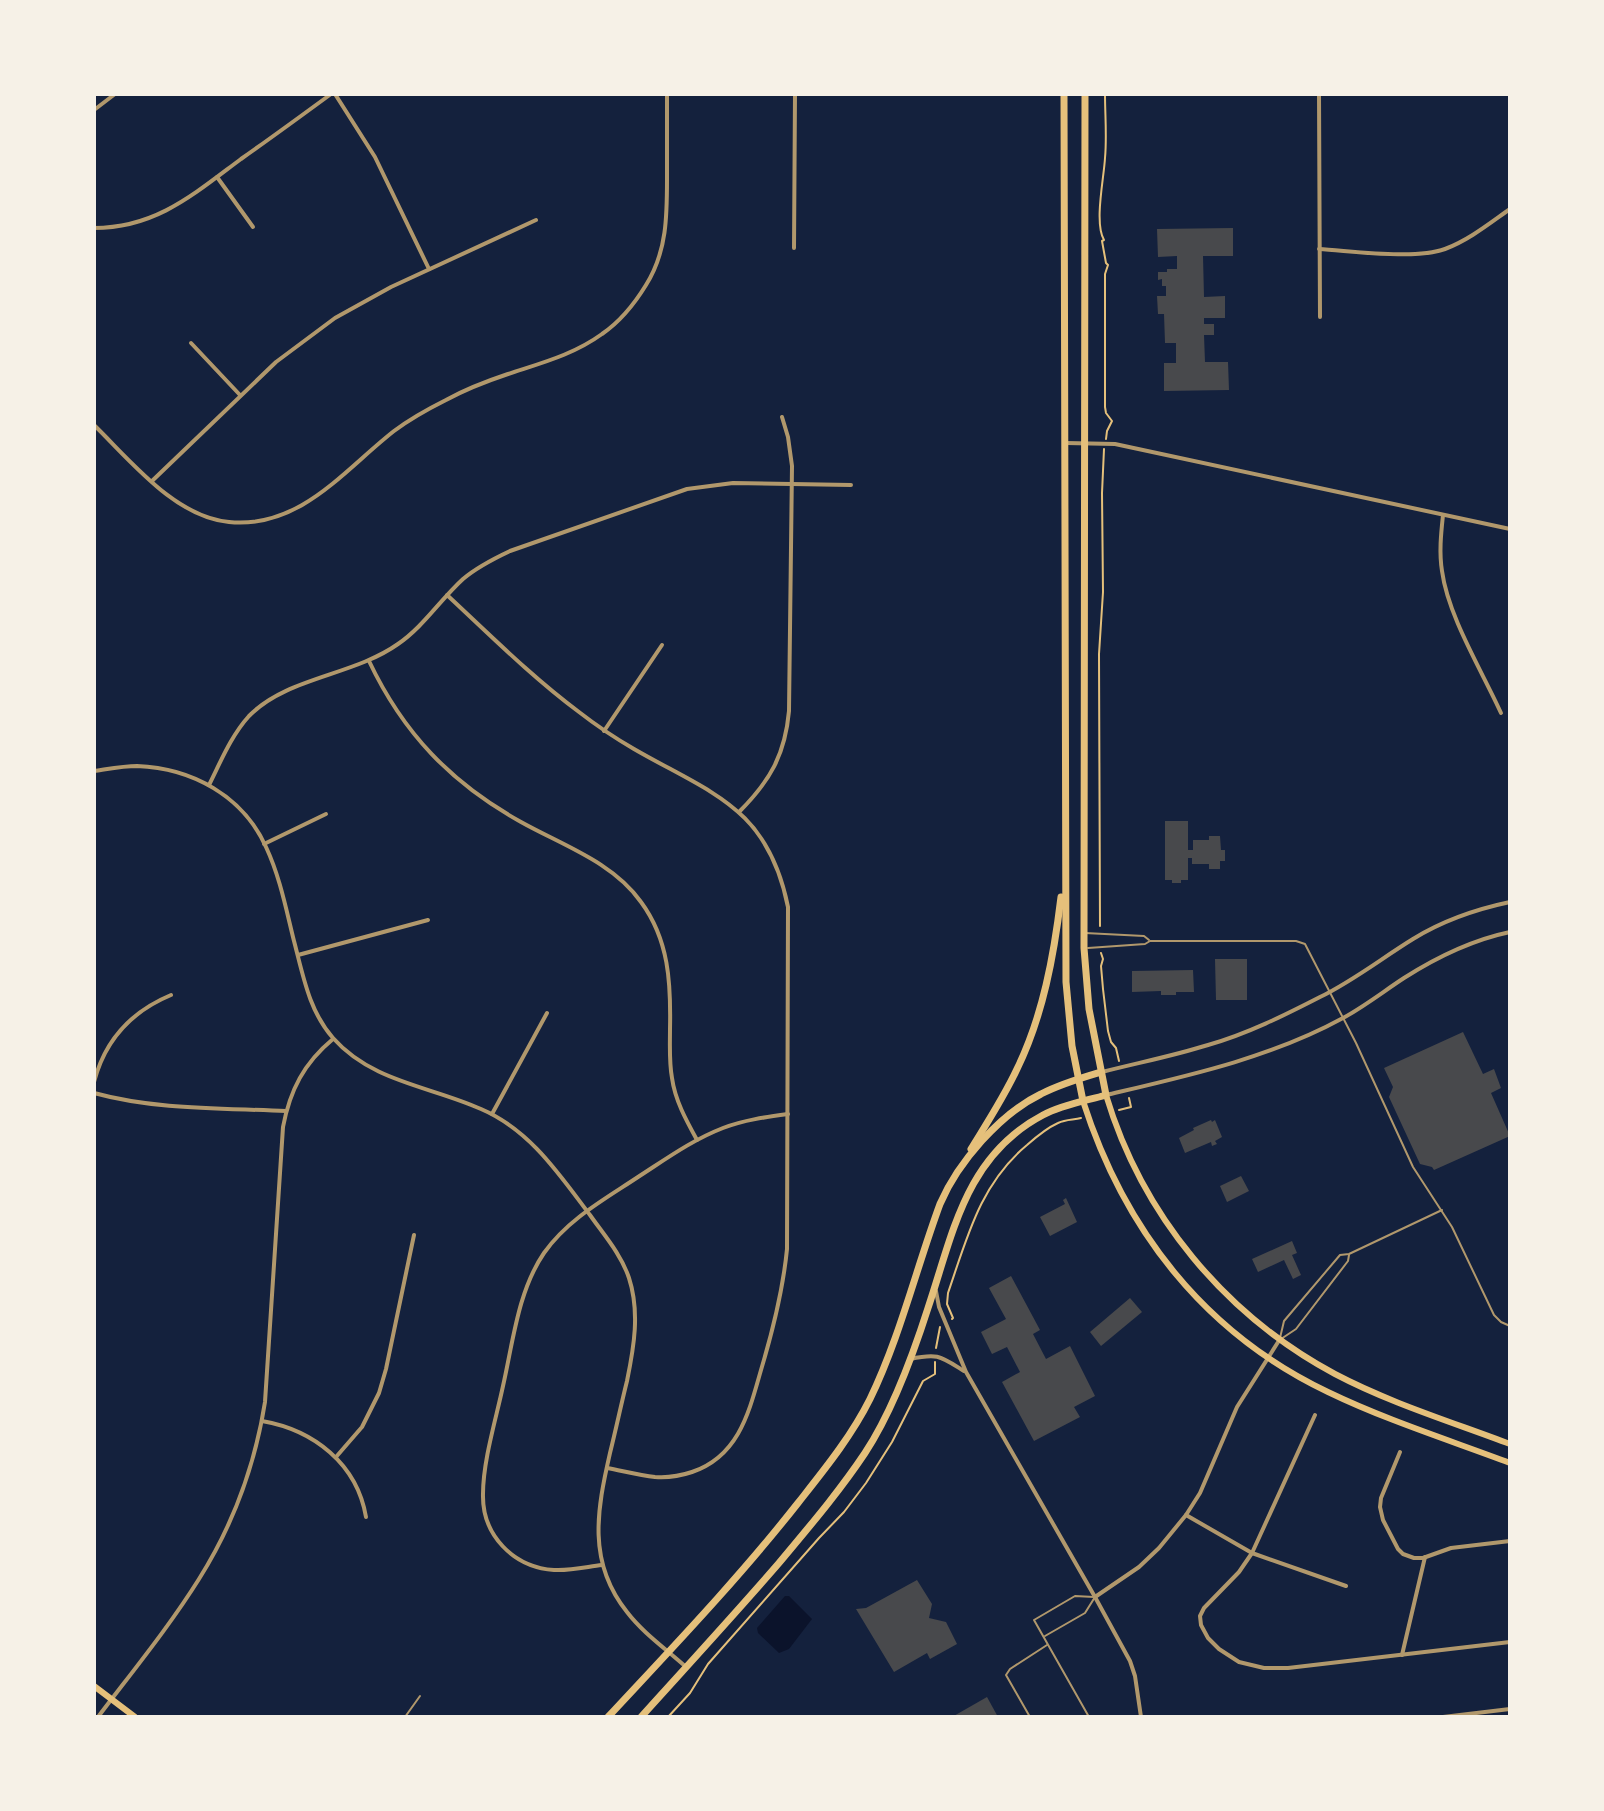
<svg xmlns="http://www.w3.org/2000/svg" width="1604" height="1811" font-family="'Alegreya Sans',sans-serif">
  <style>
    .water { fill: #0b132b }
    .building { fill: #48494c }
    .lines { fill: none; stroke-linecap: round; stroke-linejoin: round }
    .path { stroke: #e5c07b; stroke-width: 2 }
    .service { stroke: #b1986c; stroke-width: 2 }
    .minor { stroke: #b1986c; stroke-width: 4 }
    .secondary { stroke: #e5c07b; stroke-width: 6 }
    .primary { stroke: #e5c07b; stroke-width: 6 }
    .trunk { stroke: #e5c07b; stroke-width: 7 }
  </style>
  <rect width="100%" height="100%" fill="#14213d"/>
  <path class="water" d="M785,1596H789L812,1619L789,1649L779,1653L758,1633L757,1628Z"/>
  <g class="building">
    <path d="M1233,228V256H1203L1204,297L1225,296V318H1204V324H1214V335H1204L1205,362H1228L1229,390L1164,391V363H1176V343H1165L1164,314H1158L1157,296H1166V286H1162V279L1158,280V272H1167V269H1177V256L1158,257L1157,229Z"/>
    <path d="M1165,821H1188V850H1193V840H1209V836H1220L1221,850H1225V861H1220V869H1209V864H1192V858H1188V880H1181V883H1172V880H1165Z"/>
    <path d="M1215,959H1247V1000H1216Z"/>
    <path d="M1193,970L1194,992H1176V995H1161V991L1132,992V971Z"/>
    <path d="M1463,1032L1483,1074L1494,1069L1501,1088L1491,1093L1510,1136L1434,1170L1432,1167L1420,1164L1389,1097L1393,1087L1384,1068Z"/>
    <path d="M1211,1120L1212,1122L1215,1120L1222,1137L1215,1141L1217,1144L1212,1146L1211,1142L1185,1153L1179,1138L1194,1130L1193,1128Z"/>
    <path d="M1241,1176L1249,1191L1227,1202L1220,1186Z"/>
    <path d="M1066,1198L1077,1222L1050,1236L1040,1217L1065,1204L1063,1200Z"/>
    <path d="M1292,1241L1297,1253L1292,1255L1301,1275L1293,1279L1284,1260L1258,1272L1252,1259Z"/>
    <path d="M1011,1276L1040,1330L1033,1334L1046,1359L1070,1346L1095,1396L1074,1407L1080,1417L1034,1441L1002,1382L1020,1372L1007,1347L992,1354L981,1332L1006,1319L989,1288Z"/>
    <path d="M1130,1298L1142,1312L1101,1346L1090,1332Z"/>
    <path d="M917,1580L932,1604L929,1618L946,1622L957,1644L930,1659L927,1653L894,1672L856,1609L866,1608Z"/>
    <path d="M987,1697L998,1717H952Z"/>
  </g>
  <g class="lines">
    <g class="path">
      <path d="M1105,94C1105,115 1107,137 1105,158C1104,178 1094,223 1104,240L1102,241L1106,263L1108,265L1105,274V407L1106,413L1112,421L1107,431L1106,439"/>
      <path d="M1100,926L1099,654L1103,592L1102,493L1104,449"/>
      <path d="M1101,953L1103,959L1101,966L1103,989L1108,1031L1111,1042L1116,1048L1119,1061"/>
      <path d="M1119,1110L1131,1107L1129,1098"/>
      <path d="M952,1319L953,1318L947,1304L948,1293C967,1238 980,1184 1027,1145C1036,1137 1047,1128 1058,1123C1066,1119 1073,1120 1081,1118"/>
      <path d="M936,1348L940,1327"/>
      <path d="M668,1717L690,1693L708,1664L819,1538L844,1512L866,1483L892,1442L923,1381L935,1374V1362"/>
    </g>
    <g class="service">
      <path d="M1085,933L1144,936L1149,940"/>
      <path d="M1088,948L1145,944L1150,941H1296L1305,944L1356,1043L1413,1167L1452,1227L1494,1315L1501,1322L1510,1326"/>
      <path d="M1280,1338L1284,1321L1340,1255L1349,1254L1442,1210"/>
      <path d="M1281,1339L1296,1329L1348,1261L1349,1255"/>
      <path d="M1045,1636L1085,1613L1095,1597"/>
      <path d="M405,1717L420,1696"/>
      <path d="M1030,1717L1006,1675L1010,1669L1047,1645"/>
      <path d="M1089,1717L1034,1620L1075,1596L1094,1597"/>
    </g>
    <g class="minor">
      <path d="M335,94L375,157L429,269"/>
      <path d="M1319,94L1320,317"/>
      <path d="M94,110L115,94"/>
      <path d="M217,177L253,227"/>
      <path d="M94,228C156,228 194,194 241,159C271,138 301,116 331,94"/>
      <path d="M794,248L795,94"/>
      <path d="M1319,249C1353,251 1415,260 1445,249C1469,240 1490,223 1510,209"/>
      <path d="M191,343L240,395"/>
      <path d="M94,425C131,461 175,517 229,522C300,529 344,470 394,431C410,419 428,409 446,400C466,389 487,381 508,374C541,363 573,355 602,334C621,321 635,303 646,285C668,250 667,212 667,173C667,147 667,120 667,94"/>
      <path d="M1066,443L1115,444L1510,529"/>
      <path d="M152,481L276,362L335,318L391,287L536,220"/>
      <path d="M1443,515C1441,534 1439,552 1442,571C1448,616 1482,671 1501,713"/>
      <path d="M447,595C490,635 532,677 579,712C597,726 615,738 634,749C712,794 768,807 788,907L787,1249C783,1290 773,1330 761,1370C749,1412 739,1456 692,1472C680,1476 668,1478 655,1477C639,1475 623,1471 607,1468"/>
      <path d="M369,661C403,733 451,783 521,822C562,845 613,862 641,902C669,940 671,983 670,1029C670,1046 669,1062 672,1078C675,1100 686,1120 697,1140"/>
      <path d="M604,731L662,645"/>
      <path d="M94,771C108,769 123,766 137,766C192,768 243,796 266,847C280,877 286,909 294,941C303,975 309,1011 333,1038C372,1082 430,1086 481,1109C530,1130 559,1174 590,1215C604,1235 621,1254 629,1278C640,1312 634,1347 627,1381C621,1405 616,1429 610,1453C597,1510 587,1562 627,1612C643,1633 666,1649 686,1667"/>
      <path d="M209,785C221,761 231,736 249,716C287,677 353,676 398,644C423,627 440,600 463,579C477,567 493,559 510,551L687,489L733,483L851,485"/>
      <path d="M739,812C770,781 785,755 789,711L792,466L788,437L782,417"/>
      <path d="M264,844L326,814"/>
      <path d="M298,955L428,920"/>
      <path d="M1102,1072C1137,1063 1173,1056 1208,1045C1247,1034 1285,1015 1320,997C1353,981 1382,958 1413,939C1442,921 1477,909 1510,902"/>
      <path d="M94,1082C105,1040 130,1012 171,995"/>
      <path d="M94,1093C156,1110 222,1108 286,1111"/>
      <path d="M1106,1095C1187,1076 1270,1058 1343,1018C1365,1006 1384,991 1404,978C1437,957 1472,940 1510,932"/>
      <path d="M492,1114L547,1013"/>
      <path d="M936,1291L939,1307L966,1372L1095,1597L1130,1661L1135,1676L1141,1717"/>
      <path d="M910,1359C938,1353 940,1356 964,1371"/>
      <path d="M1315,1415L1252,1553L1239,1572L1204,1608L1200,1616L1201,1625L1208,1638L1219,1649L1239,1662L1264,1668H1288L1510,1642"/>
      <path d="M262,1421C314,1430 357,1464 366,1517"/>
      <path d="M1400,1452L1381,1498L1380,1507L1383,1520L1398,1549L1403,1554L1414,1558H1423L1451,1548L1510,1541"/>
      <path d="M336,1457L362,1427L379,1393L386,1369L414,1235"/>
      <path d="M1186,1515L1252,1553L1346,1586"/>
      <path d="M602,1565C586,1567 570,1571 554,1570C513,1567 482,1535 483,1494C483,1461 496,1419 503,1386C513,1342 518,1291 544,1253C568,1219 605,1199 638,1177C666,1159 692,1140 723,1128C744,1120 766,1117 788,1114"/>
      <path d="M1095,1597L1139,1567L1159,1548L1186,1515L1200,1493L1237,1407L1280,1339"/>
      <path d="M1402,1655L1425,1557"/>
      <path d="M98,1717C132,1672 169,1627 199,1579C233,1525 255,1465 265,1402L283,1127C290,1090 304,1063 333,1039"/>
      <path d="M1443,1717L1510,1709"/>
    </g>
    <path class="secondary" d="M94,1686L135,1717"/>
    <g class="primary">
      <path d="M1106,1095C1142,1215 1225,1315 1335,1374C1390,1403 1452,1422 1510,1444"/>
      <path d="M1083,1101C1124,1229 1204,1333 1328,1392C1386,1420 1449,1440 1510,1463"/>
    </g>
    <g class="trunk">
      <path d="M1064,94L1066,982L1072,1046L1083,1101"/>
      <path d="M971,1149C987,1123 1004,1097 1017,1069C1043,1016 1054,955 1061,897"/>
      <path d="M608,1717C673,1647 739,1578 798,1503C824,1470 851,1437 870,1399C900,1337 916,1269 940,1204C958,1162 1000,1114 1041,1094C1060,1084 1081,1078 1101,1072"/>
      <path d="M641,1717C687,1666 734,1615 779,1563C809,1527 839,1492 865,1453C892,1412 913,1355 928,1308C953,1234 965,1156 1043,1115C1062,1105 1085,1101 1106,1095L1089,1009L1084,948L1085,94"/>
    </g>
  </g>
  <rect width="1604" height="1811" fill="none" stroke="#f6f1e7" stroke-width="192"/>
</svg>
